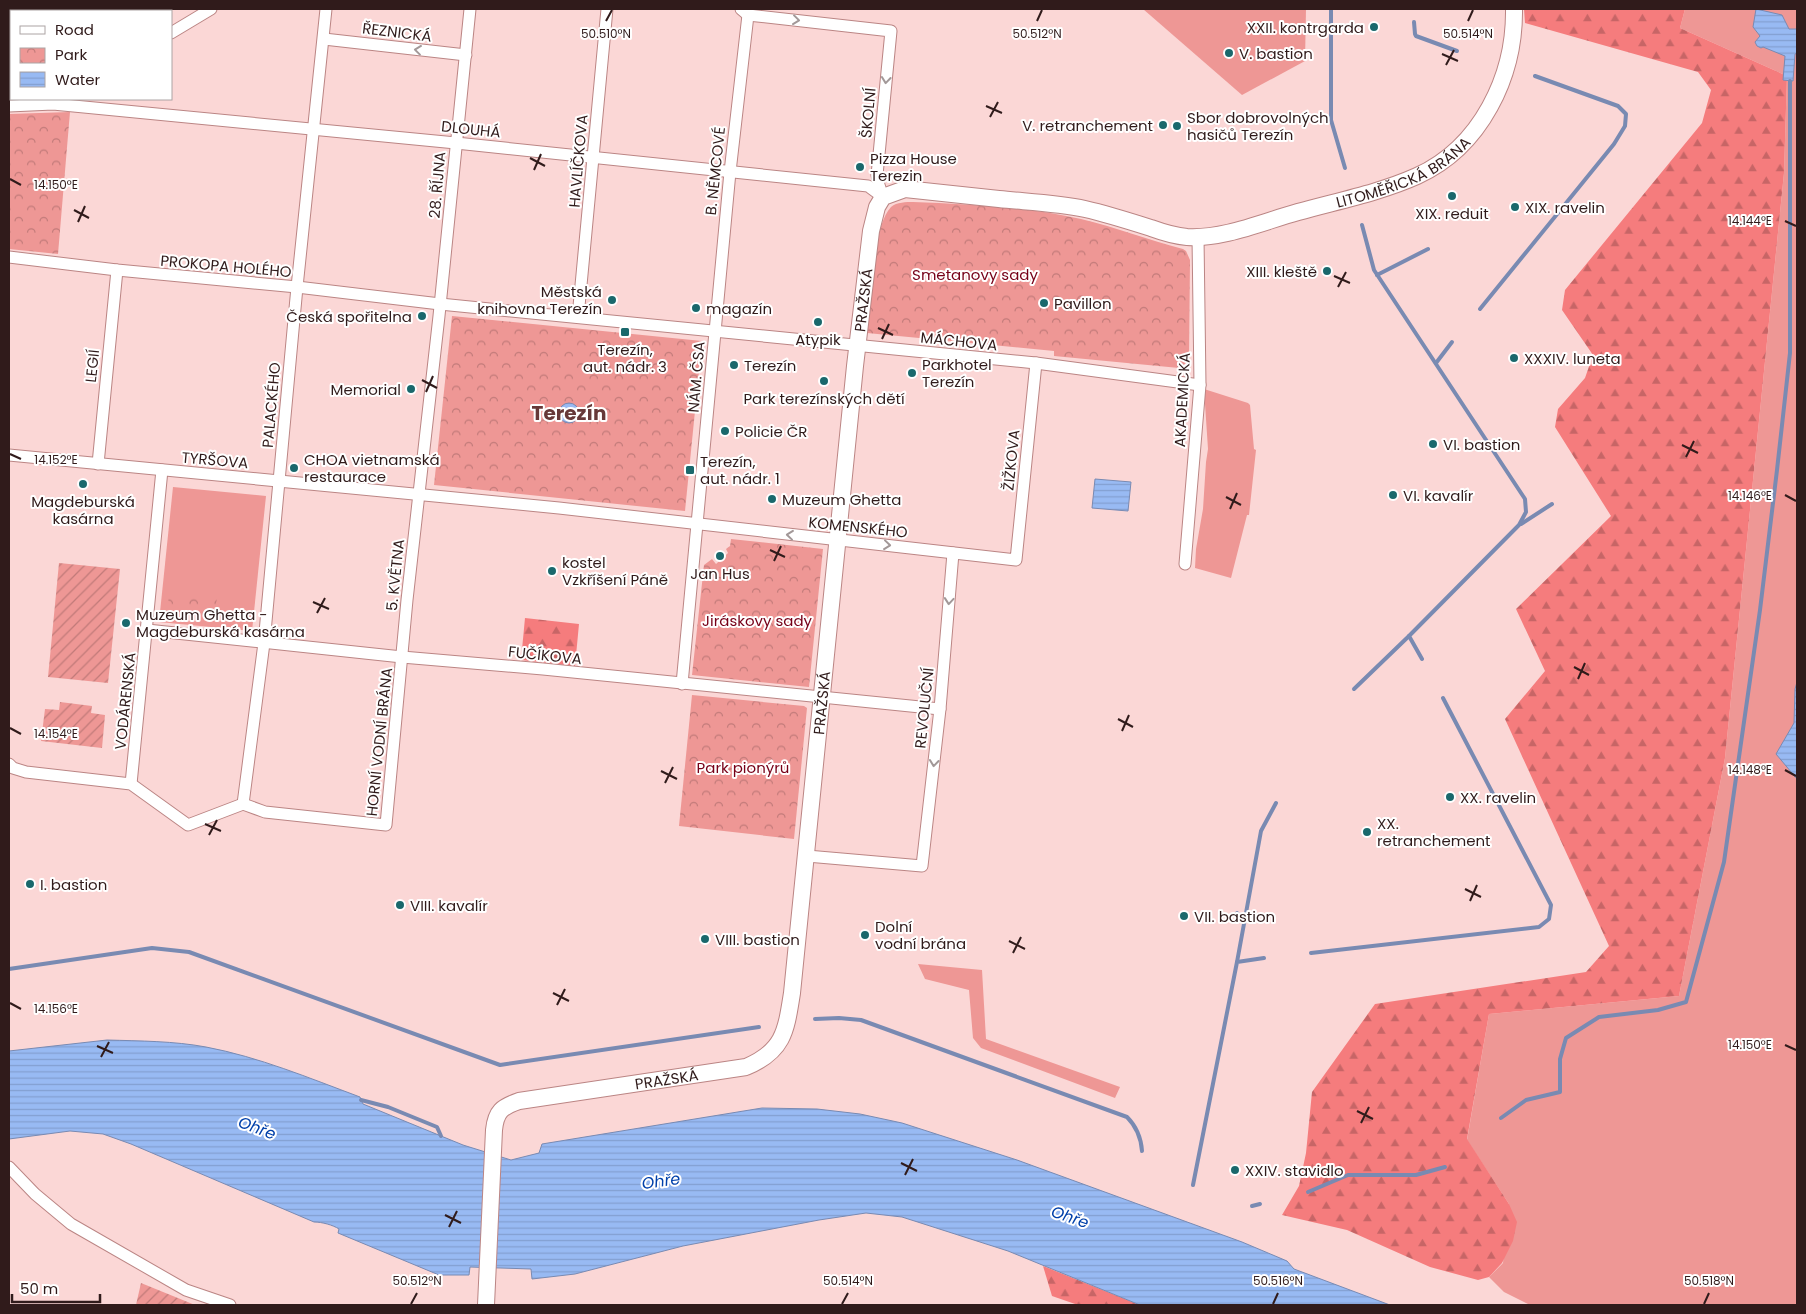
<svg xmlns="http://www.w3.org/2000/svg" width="1806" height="1314" font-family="Poppins,sans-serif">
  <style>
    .grass { fill: #ee9795 }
    .forest { fill: url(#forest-firs) }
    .park { fill: url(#park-crowns) }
    .garden { fill: url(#garden-furrows) }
    .water { fill: url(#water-rules); stroke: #798ab2 }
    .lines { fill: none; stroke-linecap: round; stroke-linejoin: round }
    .stream { stroke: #798ab2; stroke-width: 4 }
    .street-casing { stroke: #bb8584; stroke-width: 13 }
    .secondary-casing { stroke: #bb8584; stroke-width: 18 }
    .street { stroke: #fff; stroke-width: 11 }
    .secondary { stroke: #fff; stroke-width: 16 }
    .oneway { stroke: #a29898 }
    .ticks { fill: none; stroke: #301b1b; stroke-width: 2 }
    .poi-dot { fill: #1a686c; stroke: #fff; stroke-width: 2 }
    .labels { text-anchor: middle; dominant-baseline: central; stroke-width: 4; stroke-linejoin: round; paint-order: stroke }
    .poi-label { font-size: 15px; fill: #301b1b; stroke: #fff; text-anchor: start }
    .street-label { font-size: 15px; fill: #301b1b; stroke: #fff }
    .park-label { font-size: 15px; fill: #760018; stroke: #fff }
    .water-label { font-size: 16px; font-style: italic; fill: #0040aa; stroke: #fff }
    .district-label { font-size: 20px; font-weight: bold; fill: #673838; stroke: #fff }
    .ticks-label { font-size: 12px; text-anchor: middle; fill: #301b1b; stroke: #fff; stroke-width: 4; stroke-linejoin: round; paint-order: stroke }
  </style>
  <defs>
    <pattern id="forest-firs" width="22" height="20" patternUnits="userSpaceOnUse" patternTransform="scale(1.25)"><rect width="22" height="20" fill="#f57c7d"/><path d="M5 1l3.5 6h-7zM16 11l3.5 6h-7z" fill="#c76566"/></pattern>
    <pattern id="park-crowns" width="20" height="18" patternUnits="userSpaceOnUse" patternTransform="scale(1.25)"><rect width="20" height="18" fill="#ee9795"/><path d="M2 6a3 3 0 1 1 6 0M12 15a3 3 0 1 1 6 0" fill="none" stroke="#c17a79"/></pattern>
    <pattern id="garden-furrows" width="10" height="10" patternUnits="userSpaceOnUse" patternTransform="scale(1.25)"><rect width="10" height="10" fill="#ee9795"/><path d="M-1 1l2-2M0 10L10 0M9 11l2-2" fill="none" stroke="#c17a79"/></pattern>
    <pattern id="water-rules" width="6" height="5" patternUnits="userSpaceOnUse" patternTransform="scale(1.25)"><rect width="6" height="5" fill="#98baf3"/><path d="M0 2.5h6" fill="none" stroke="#839fd0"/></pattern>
  </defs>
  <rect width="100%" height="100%" fill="#fbd7d6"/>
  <g class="grass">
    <path d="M1143,9H1306L1305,61L1242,95Z"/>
    <path d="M1685,9H1797V1305H1530L1504,1292L1489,1277L1503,1263L1509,1204L1467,1140L1489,1014L1679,996L1725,758L1784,173L1787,76L1680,28Z"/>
    <path d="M1204,389L1248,403L1250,405L1254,449L1256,450L1249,515H1247L1231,578L1195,568L1196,549L1203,509L1206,462L1208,449Z"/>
    <path d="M173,487L266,496L252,631L159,622Z"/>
    <path d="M918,964L982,970L986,1039L1120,1087L1115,1098L981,1048L973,1038L969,990L925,979Z"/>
  </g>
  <g class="forest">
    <path d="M1524,9H1685L1680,28L1787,76L1784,173L1725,758L1679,996L1489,1014L1467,1139L1509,1204L1517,1222L1513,1241L1502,1263L1489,1277L1478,1280L1430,1267L1347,1230L1282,1215L1299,1186L1306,1153L1312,1092L1375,1004L1586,972L1609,946L1505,719L1545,671L1516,609L1611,516L1555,427L1558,409L1585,378L1593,355L1562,310L1565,290L1702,123L1711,90L1698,72L1525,23Z"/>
    <path d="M525,618L579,624L575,666L521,660Z"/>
    <path d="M1043,1266L1140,1305H1078L1052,1296Z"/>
  </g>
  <g class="park">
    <path d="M70,112L58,254L9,249V114Z"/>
    <path d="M913,202C968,204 1027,207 1081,219C1115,227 1149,240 1183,249L1186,251L1190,260L1189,359L1185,364L1179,368L1054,356V351L867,333C870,304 872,227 891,207C897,202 906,202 913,202Z"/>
    <path d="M452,316L702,341L685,511L434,485Z"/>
    <path d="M731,539L823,549L809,687L692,675L704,565L712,559L716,564L728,553L726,549L730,546Z"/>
    <path d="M169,593L217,597L215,621L167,617Z"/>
    <path d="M692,695L804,706L807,708L794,839L679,826Z"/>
  </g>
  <g class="garden">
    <path d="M59,563L120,569L108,683L48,677Z"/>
    <path d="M60,702L92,706L91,713L105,715L102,748L41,741L45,709L59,710Z"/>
    <path d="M141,1283L195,1305H136Z"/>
  </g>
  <g class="water">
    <path d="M1756,9L1782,15L1789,29H1797V53L1795,54L1793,81L1783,80L1785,56L1763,47L1761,48L1757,46L1755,42L1760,36L1753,27Z"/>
    <circle cx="569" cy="413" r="10"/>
    <path d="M1095,479L1131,482L1128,511L1092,508Z"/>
    <path d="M1797,682V779L1776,754L1794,723L1795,689Z"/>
    <path d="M107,1040C140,1041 174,1041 206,1047C259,1057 309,1078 360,1097L363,1104L463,1145L511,1160L539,1153L542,1144L762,1108L817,1109L860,1114L902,1123L1017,1160L1242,1242L1287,1261L1294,1269L1390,1305H1140L1008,1251L902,1217L866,1213L819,1220L683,1246L575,1274L532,1279L531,1269L470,1267L469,1275H439L338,1233L339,1229C333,1225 322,1222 314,1222L131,1144L103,1134L70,1131L9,1139V1051Z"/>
  </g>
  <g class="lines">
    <g class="stream">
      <path d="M1331,9V120L1345,168"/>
      <path d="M1414,22L1415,34L1416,36L1457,51"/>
      <path d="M1362,225L1374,270L1525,499L1526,512L1519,525L1409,636L1422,659"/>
      <path d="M1377,275L1428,249"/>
      <path d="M1480,309L1614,144L1625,126L1626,114L1618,106L1535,76"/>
      <path d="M1436,363L1452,342"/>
      <path d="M1521,524L1552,504"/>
      <path d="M1354,689L1409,636"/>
      <path d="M1237,913L1244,922"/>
      <path d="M1311,953L1539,927L1549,919L1551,905L1443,698"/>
      <path d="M1237,962L1261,831L1276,803"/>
      <path d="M9,969L152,948L189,952L500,1065L759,1027"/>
      <path d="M815,1019L839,1018L861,1020L1127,1117C1137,1127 1141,1137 1142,1151"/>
      <path d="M361,1100L388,1107L437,1127L441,1136"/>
      <path d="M1501,1118L1526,1100L1560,1092V1059L1566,1038L1599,1017L1658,1010L1686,1002L1724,862L1760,610L1777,470L1790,353V81"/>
      <path d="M1193,1185L1237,962L1264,958"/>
      <path d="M1308,1192L1348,1175H1416L1445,1167"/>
      <path d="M1252,1206L1260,1204"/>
    </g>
    <g class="street-casing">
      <g id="street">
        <path d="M741,9L748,15L891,31L877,175L879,185L883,197"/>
        <path d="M171,33L211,9"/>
        <path d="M324,39L466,55"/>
        <path d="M9,106L53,104L456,143L868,186L883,197"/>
        <path d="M9,257L117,270L297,287L440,304L1036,363L1200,385"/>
        <path d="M578,317L607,9"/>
        <path d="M9,455L559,508L1016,560L1036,363"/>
        <path d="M98,464L117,270"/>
        <path d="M1185,564L1200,385L1198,237"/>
        <path d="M147,630L402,657L543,669L940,709"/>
        <path d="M682,684L730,172L748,15"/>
        <path d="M9,764L13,768L26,772L131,784L188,825L243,804L265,812L386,825L407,600L439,316L470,9"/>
        <path d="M131,784L162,470"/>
        <path d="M243,804L264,643L297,287L326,9"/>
        <path d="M807,856L922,866L940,709L953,553"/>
        <path d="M9,1167L35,1194L71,1224L186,1290L230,1305"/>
      </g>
    </g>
    <g class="secondary-casing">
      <g id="secondary">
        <path id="s1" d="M486,1305L494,1130C496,1111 502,1107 519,1101L746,1067C784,1051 786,1031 792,993L855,366L871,231L877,207L883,197L905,189C936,192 968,196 999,199C1028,202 1057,203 1085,209C1107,214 1129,221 1151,228C1162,232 1175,236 1187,237C1224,239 1262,222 1298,212C1337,201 1379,193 1417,176C1481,147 1515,76 1514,9"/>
      </g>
    </g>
    <use href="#street" class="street"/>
    <use href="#secondary" class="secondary"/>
  </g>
  <defs><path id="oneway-chevron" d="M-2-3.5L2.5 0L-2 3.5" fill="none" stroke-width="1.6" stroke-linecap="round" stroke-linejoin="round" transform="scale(1.25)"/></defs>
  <g class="oneway">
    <use href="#oneway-chevron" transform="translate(796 20) rotate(7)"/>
    <use href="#oneway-chevron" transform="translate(418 50) rotate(-173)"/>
    <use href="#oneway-chevron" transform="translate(886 80) rotate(96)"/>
    <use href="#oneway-chevron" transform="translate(790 535) rotate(-174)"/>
    <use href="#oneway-chevron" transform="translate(887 545) rotate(6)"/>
    <use href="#oneway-chevron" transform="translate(949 601) rotate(95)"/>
    <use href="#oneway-chevron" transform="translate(934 763) rotate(96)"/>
  </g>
  <path class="ticks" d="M606,21L612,10M1037,21L1042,10M1468,21L1473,10M1442,54L1458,61M1446,65L1454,50M986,106L1002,113M990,117L998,102M530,158L545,166M534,170L541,154M10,179L21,185M74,210L89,218M1785,221L1796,226M78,222L85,206M1334,276L1350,283M1338,287L1346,272M878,328L893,335M882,339L889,324M422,380L437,388M426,392L433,376M1682,445L1698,453M10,454L21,459M1686,457L1694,441M1785,495L1796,501M1226,497L1241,505M1230,509L1237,493M770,550L785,557M774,561L781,546M313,602L329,609M317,613L325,598M1574,667L1589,675M1578,679L1585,663M1118,719L1133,727M10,728L21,734M1122,731L1129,715M1785,770L1796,776M661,771L677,779M665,783L673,767M205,824L221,831M209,835L217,820M1465,889L1481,897M1470,901L1477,885M1009,941L1025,949M1013,953L1021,937M553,993L569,1001M10,1003L21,1009M557,1005L565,989M1785,1045L1796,1050M97,1046L113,1053M101,1057L109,1042M1357,1111L1373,1119M1361,1123L1369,1107M901,1163L917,1171M905,1175L913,1159M445,1215L461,1223M449,1227L457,1211M411,1304L417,1293M842,1304L848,1293M1273,1304L1278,1293M1704,1304L1709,1293"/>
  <g class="poi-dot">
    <circle cx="1374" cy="27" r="5"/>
    <circle cx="1229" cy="53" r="5"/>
    <circle cx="1163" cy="125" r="5"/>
    <circle cx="1177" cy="126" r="5"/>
    <circle cx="860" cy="167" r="5"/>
    <circle cx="1452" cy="196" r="5"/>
    <circle cx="1515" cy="207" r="5"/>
    <circle cx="1327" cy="271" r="5"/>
    <circle cx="612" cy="300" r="5"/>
    <circle cx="1044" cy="303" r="5"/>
    <circle cx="696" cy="308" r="5"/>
    <circle cx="422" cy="316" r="5"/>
    <circle cx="818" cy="322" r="5"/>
    <rect x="620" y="327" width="10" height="10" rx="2.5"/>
    <circle cx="1514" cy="358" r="5"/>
    <circle cx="734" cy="365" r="5"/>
    <circle cx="912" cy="373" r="5"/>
    <circle cx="824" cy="381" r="5"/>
    <circle cx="411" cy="389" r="5"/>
    <circle cx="725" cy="431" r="5"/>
    <circle cx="1433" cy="444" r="5"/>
    <circle cx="294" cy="468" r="5"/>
    <rect x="685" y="465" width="10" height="10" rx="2.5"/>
    <circle cx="83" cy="484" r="5"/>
    <circle cx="1393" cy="495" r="5"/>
    <circle cx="772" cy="499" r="5"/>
    <circle cx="720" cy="556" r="5"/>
    <circle cx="552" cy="571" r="5"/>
    <circle cx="126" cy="623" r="5"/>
    <circle cx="1450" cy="797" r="5"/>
    <circle cx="1367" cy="832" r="5"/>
    <circle cx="30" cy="884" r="5"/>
    <circle cx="400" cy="905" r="5"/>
    <circle cx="1184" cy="916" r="5"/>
    <circle cx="865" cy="935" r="5"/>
    <circle cx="705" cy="939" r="5"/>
    <circle cx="1235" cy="1170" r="5"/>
  </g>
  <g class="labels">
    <g class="poi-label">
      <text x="1364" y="27" text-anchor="end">XXII. kontrgarda</text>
      <text x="1239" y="53">V. bastion</text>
      <text x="1187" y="117">Sbor dobrovolných<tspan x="1187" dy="17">hasičů Terezín</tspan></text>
      <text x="1153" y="125" text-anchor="end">V. retranchement</text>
      <text x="870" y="158">Pizza House<tspan x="870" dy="17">Terezin</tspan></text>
      <text x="1525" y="207">XIX. ravelin</text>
      <text x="1452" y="213" text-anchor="middle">XIX. reduit</text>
      <text x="1317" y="271" text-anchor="end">XIII. kleště</text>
      <text x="602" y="291" text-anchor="end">Městská<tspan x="602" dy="17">knihovna Terezín</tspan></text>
      <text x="1054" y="303">Pavillon</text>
      <text x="706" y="308">magazín</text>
      <text x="412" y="316" text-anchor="end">Česká spořitelna</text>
      <text x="818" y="339" text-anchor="middle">Atypik</text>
      <text x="625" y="349" text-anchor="middle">Terezín,<tspan x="625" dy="17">aut. nádr. 3</tspan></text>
      <text x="1524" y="358">XXXIV. luneta</text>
      <text x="922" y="364">Parkhotel<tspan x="922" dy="17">Terezín</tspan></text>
      <text x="744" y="365">Terezín</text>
      <text x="401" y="389" text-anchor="end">Memorial</text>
      <text x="824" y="398" text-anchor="middle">Park terezínských dětí</text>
      <text x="735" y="431">Policie ČR</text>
      <text x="1443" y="444">VI. bastion</text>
      <text x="304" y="459">CHOA vietnamská<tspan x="304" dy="17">restaurace</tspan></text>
      <text x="700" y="461">Terezín,<tspan x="700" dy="17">aut. nádr. 1</tspan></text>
      <text x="1403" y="495">VI. kavalír</text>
      <text x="782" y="499">Muzeum Ghetta</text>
      <text x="83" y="501" text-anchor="middle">Magdeburská<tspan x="83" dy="17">kasárna</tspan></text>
      <text x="562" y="562">kostel<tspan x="562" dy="17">Vzkříšení Páně</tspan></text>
      <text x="720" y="573" text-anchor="middle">Jan Hus</text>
      <text x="136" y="614">Muzeum Ghetta -<tspan x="136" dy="17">Magdeburská kasárna</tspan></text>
      <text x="1460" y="797">XX. ravelin</text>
      <text x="1377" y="823">XX.<tspan x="1377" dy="17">retranchement</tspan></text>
      <text x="40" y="884">I. bastion</text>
      <text x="410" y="905">VIII. kavalír</text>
      <text x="1194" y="916">VII. bastion</text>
      <text x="875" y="926">Dolní<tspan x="875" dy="17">vodní brána</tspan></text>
      <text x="715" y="939">VIII. bastion</text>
      <text x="1245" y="1170">XXIV. stavidlo</text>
    </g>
    <g class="street-label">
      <text transform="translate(397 32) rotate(7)">ŘEZNICKÁ</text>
      <text transform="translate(868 113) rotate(-85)">ŠKOLNÍ</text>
      <text transform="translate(471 129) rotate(6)">DLOUHÁ</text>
      <text transform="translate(578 161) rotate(-85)">HAVLÍČKOVA</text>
      <text stroke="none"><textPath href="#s1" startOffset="1880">LITOMĚŘICKÁ BRÁNA</textPath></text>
      <text transform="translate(715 171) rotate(-84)">B. NĚMCOVÉ</text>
      <text transform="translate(437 185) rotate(-85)">28. ŘÍJNA</text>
      <text transform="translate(226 266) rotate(5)">PROKOPA HOLÉHO</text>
      <text stroke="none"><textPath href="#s1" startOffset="1236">PRAŽSKÁ</textPath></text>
      <text transform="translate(959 341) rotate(6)">MÁCHOVA</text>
      <text transform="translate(92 366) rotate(-84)">LEGIÍ</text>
      <text transform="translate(696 377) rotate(-85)">NÁM. ČSA</text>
      <text transform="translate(1182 400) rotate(-87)">AKADEMICKÁ</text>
      <text transform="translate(271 405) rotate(-85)">PALACKÉHO</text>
      <text transform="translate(215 460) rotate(5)">TYRŠOVA</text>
      <text transform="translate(1011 460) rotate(-84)">ŽIŽKOVA</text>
      <text transform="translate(858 527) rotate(6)">KOMENSKÉHO</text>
      <text transform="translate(395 575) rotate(-84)">5. KVĚTNA</text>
      <text transform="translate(545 655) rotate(6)">FUČÍKOVA</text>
      <text transform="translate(125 701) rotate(-84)">VODÁRENSKÁ</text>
      <text stroke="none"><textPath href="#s1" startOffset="831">PRAŽSKÁ</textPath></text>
      <text transform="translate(924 708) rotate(-84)">REVOLUČNÍ</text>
      <text transform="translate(379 742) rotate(-84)">HORNÍ VODNÍ BRÁNA</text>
      <text stroke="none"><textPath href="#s1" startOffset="366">PRAŽSKÁ</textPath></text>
    </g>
    <g class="park-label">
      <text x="975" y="274">Smetanovy sady</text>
      <text x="757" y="620">Jiráskovy sady</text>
      <text x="743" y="767">Park pionýrů</text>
    </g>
    <g class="water-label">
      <text transform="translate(257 1128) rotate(20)">Ohře</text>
      <text transform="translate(661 1181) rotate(-8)">Ohře</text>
      <text transform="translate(1070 1217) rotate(19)">Ohře</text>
    </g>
    <g class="district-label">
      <text x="569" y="413">Terezín</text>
    </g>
  </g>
  <g class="ticks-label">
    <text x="606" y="38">50.510°N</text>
    <text x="1037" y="38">50.512°N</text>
    <text x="1468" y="38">50.514°N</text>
    <text x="56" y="189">14.150°E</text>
    <text x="1750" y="225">14.144°E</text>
    <text x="56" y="464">14.152°E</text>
    <text x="1750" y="500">14.146°E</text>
    <text x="56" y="738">14.154°E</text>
    <text x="1750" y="774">14.148°E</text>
    <text x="56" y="1013">14.156°E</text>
    <text x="1750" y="1049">14.150°E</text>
    <text x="417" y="1285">50.512°N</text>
    <text x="848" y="1285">50.514°N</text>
    <text x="1278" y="1285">50.516°N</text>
    <text x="1709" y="1285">50.518°N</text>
  </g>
  <rect width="1806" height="1314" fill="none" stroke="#301b1b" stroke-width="20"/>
  <rect x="10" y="10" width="162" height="90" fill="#ffffff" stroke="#aca4a4"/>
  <rect x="20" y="26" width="25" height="8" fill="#ffffff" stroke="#aca4a4"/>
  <text x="55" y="35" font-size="15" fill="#301b1b">Road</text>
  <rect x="20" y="48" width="25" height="15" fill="url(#park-crowns)" stroke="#aca4a4"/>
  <text x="55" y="60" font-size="15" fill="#301b1b">Park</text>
  <rect x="20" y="72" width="25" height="15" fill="url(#water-rules)" stroke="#aca4a4"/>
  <text x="55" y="85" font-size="15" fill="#301b1b">Water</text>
  <path d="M12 1294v8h88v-8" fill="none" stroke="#301b1b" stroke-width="2.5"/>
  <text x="20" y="1294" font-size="15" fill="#301b1b" stroke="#ffffff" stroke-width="4" paint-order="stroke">50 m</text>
</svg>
